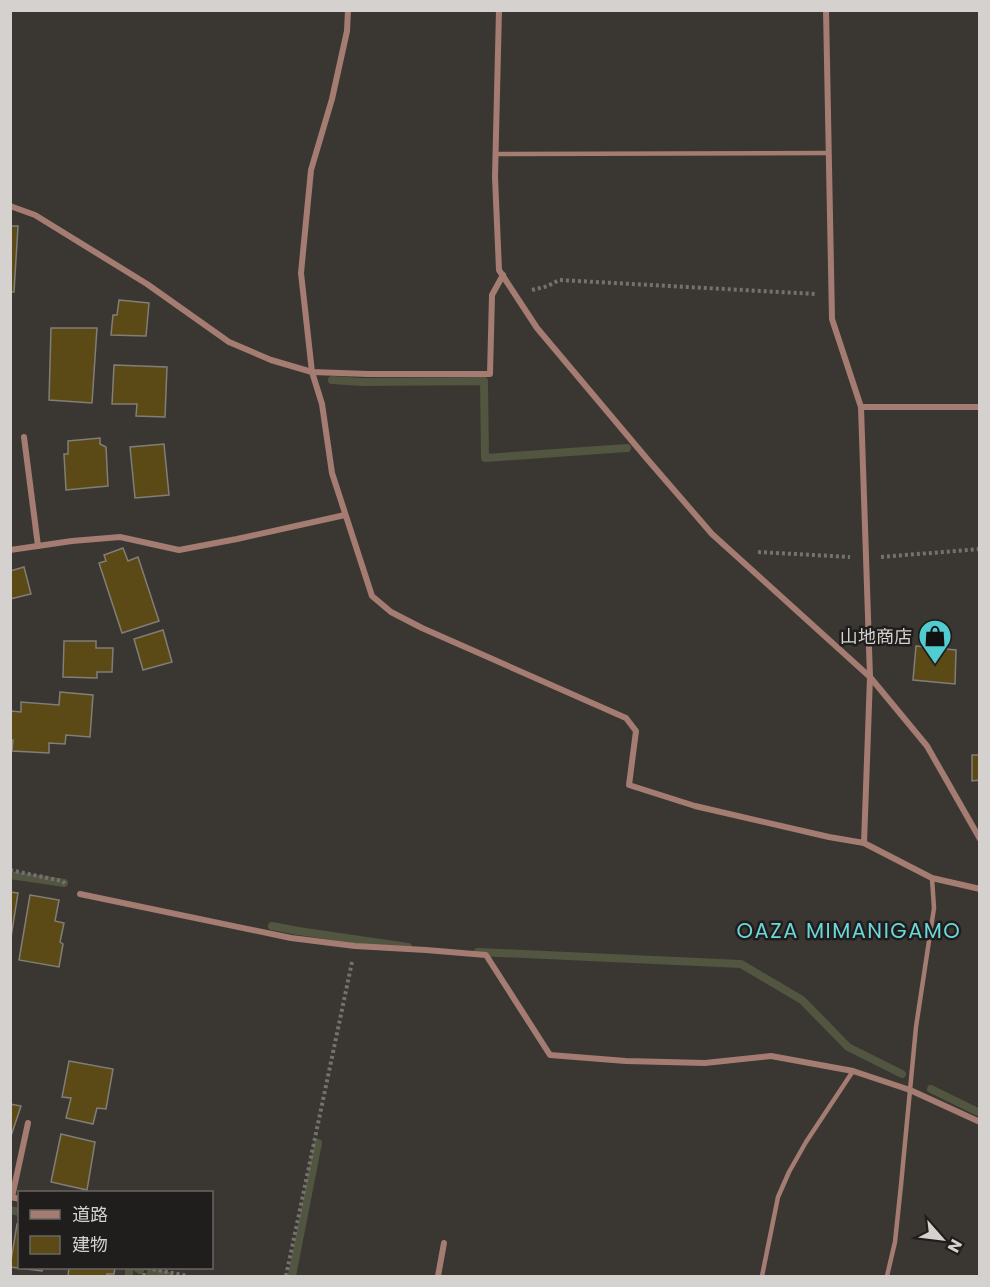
<svg xmlns="http://www.w3.org/2000/svg" width="990" height="1287" font-family="Poppins,'Noto Sans JP',sans-serif">
  <style>
    .lines { fill: none; stroke-linecap: round; stroke-linejoin: round }
    .stream { stroke: #525540; stroke-width: 8 }
    .building { fill: #5b4a16; stroke: #807e78; stroke-width: 1.5 }
    .path { stroke: #75716e; stroke-width: 4; stroke-dasharray: 3 3; stroke-linecap: butt }
    .lane { stroke: #a57c71; stroke-width: 4.5 }
    .street { stroke: #a57c71; stroke-width: 6 }
    .labels { text-anchor: middle; dominant-baseline: central; stroke-width: 5; stroke-linejoin: round; paint-order: stroke }
    .poi-label { font-size: 18px; fill: #d4d1ce; stroke: #201e1c; text-anchor: end }
    .quarter-label { font-size: 21px; letter-spacing: 1.5px; fill: #6bd7dc; stroke: #201e1c }
  </style>
  <rect width="100%" height="100%" fill="#3a3632"/>
  <g class="lines">
    <g class="stream">
      <path d="M332,380L362,382L484,381L485,458L627,448"/>
      <path d="M10,875L64,883"/>
      <path d="M272,926L298,931L408,947"/>
      <path d="M478,952L741,964L802,1000L848,1047L902,1074"/>
      <path d="M931,1089L980,1113"/>
      <path d="M10,1210L20,1212"/>
      <path d="M137,1268L140,1270"/>
      <path d="M151,1273L168,1276"/>
      <path d="M129,1276V1268"/>
      <path d="M292,1276L318,1143"/>
    </g>
  </g>
  <g class="building">
    <path d="M10,226H18L14,292H10Z"/>
    <path d="M119,300L149,303L146,336L111,335L113,315H117Z"/>
    <path d="M51,328H97L92,403L49,400Z"/>
    <path d="M114,365L167,367L165,417L136,416L137,404H112Z"/>
    <path d="M100,438V444L106,447L108,486L66,490L64,454H68V441Z"/>
    <path d="M164,444L169,495L135,498L130,447Z"/>
    <path d="M123,548L128,561L138,557L159,621L122,633L99,563L106,561L104,555Z"/>
    <path d="M24,567L31,594L10,599V571Z"/>
    <path d="M163,630L172,662L143,670L134,639Z"/>
    <path d="M64,641H96V648H113L112,672H97V678L63,677Z"/>
    <path d="M916,646L956,650L955,684L913,680Z"/>
    <path d="M60,692L93,695L90,737L66,735L65,744L49,743V753L12,751L13,740H10L11,711L21,712V702L59,705Z"/>
    <path d="M972,755H980V780L972,781Z"/>
    <path d="M10,892L18,893L10,944Z"/>
    <path d="M30,895L59,900L55,921L64,923L60,942L63,944L59,967L19,960Z"/>
    <path d="M69,1061L113,1069L106,1109L97,1108L93,1124L66,1118L71,1098L62,1097Z"/>
    <path d="M10,1104L21,1106L10,1139Z"/>
    <path d="M61,1134L95,1142L87,1190L51,1182Z"/>
    <path d="M17,1224H20V1268H42V1271L10,1267Z"/>
    <path d="M69,1268H115L114,1274H107V1276H68Z"/>
  </g>
  <g class="lines">
    <g class="path">
      <path d="M532,290L548,286L559,280L816,294"/>
      <path d="M758,552L850,557"/>
      <path d="M881,557L980,549"/>
      <path d="M10,870L62,881L67,885"/>
      <path d="M147,1268L188,1276"/>
      <path d="M144,1276L145,1268"/>
      <path d="M286,1276L352,962"/>
    </g>
    <g class="lane">
      <path d="M496,154L829,153"/>
      <path d="M762,1276L778,1197L789,1172L806,1142L853,1071"/>
      <path d="M887,1276L895,1242L901,1185L916,1027L934,908L932,878"/>
    </g>
    <g class="street">
      <path d="M348,10L347,31L332,99L311,170L301,273L312,372L368,374H490L492,295L503,275"/>
      <path d="M499,10L495,177L499,270L537,328L648,460L712,534L870,677L927,746L980,839"/>
      <path d="M10,206L35,215L147,284L229,342L271,360L312,372L322,404L332,473L372,596L391,612L422,628L626,718L636,731L629,785L695,806L829,837L864,843L870,677L861,407L832,319L826,10"/>
      <path d="M861,407H980"/>
      <path d="M24,437L38,546"/>
      <path d="M10,550L72,541L120,537L179,550L237,539L345,515"/>
      <path d="M864,843L932,878L980,889"/>
      <path d="M80,894L291,938L355,946L426,950L486,955L550,1055L626,1061L705,1063L771,1056L853,1071L910,1090L980,1122"/>
      <path d="M10,1197L20,1199"/>
      <path d="M12,1197L28,1123"/>
      <path d="M438,1276L444,1243"/>
    </g>
  </g>
  <defs>
    <g id="shop-pin" transform="scale(1.725)"><path d="M0 17L-7.5 6A9.5 9.5 0 1 1 7.5 6Z" fill="#51ccd1" stroke="#201e1c"/><path d="M-5-2.5h2.3a2.7 3.5 0 0 1 5.4 0H5L5.5 6h-11ZM-1.5-2.5h3a1.5 2.3 0 0 0-3 0Z" fill="#111"/></g>
  </defs>
  <g fill-rule="evenodd">
    <use href="#shop-pin" x="935" y="636"/>
  </g>
  <g class="labels">
    <g class="poi-label">
      <text x="912" y="636">山地商店</text>
    </g>
    <g class="quarter-label">
      <text x="849" y="930">OAZA MIMANIGAMO</text>
    </g>
  </g>
  <rect width="990" height="1287" fill="none" stroke="#d4d1ce" stroke-width="24"/>
  <rect x="18" y="1191" width="195" height="78" fill="#201e1c" stroke="#686663" stroke-width="1.5"/>
  <rect x="30" y="1210" width="30" height="9" fill="#a57c71" stroke="#686663" stroke-width="1.5"/>
  <text x="72" y="1221" font-size="18" fill="#d4d1ce">道路</text>
  <rect x="30" y="1236" width="30" height="18" fill="#5b4a16" stroke="#686663" stroke-width="1.5"/>
  <text x="72" y="1251" font-size="18" fill="#d4d1ce">建物</text>
  <g transform="translate(942 1239) rotate(118)" stroke="#201e1c" stroke-width="4.5" paint-order="stroke">
  <path d="M0-4.5L10 22L0 15L-10 22Z" fill="#d4d1ce"/>
  <text y="-9" font-size="16" font-weight="bold" text-anchor="middle" fill="#d4d1ce">N</text>
  </g>
</svg>
